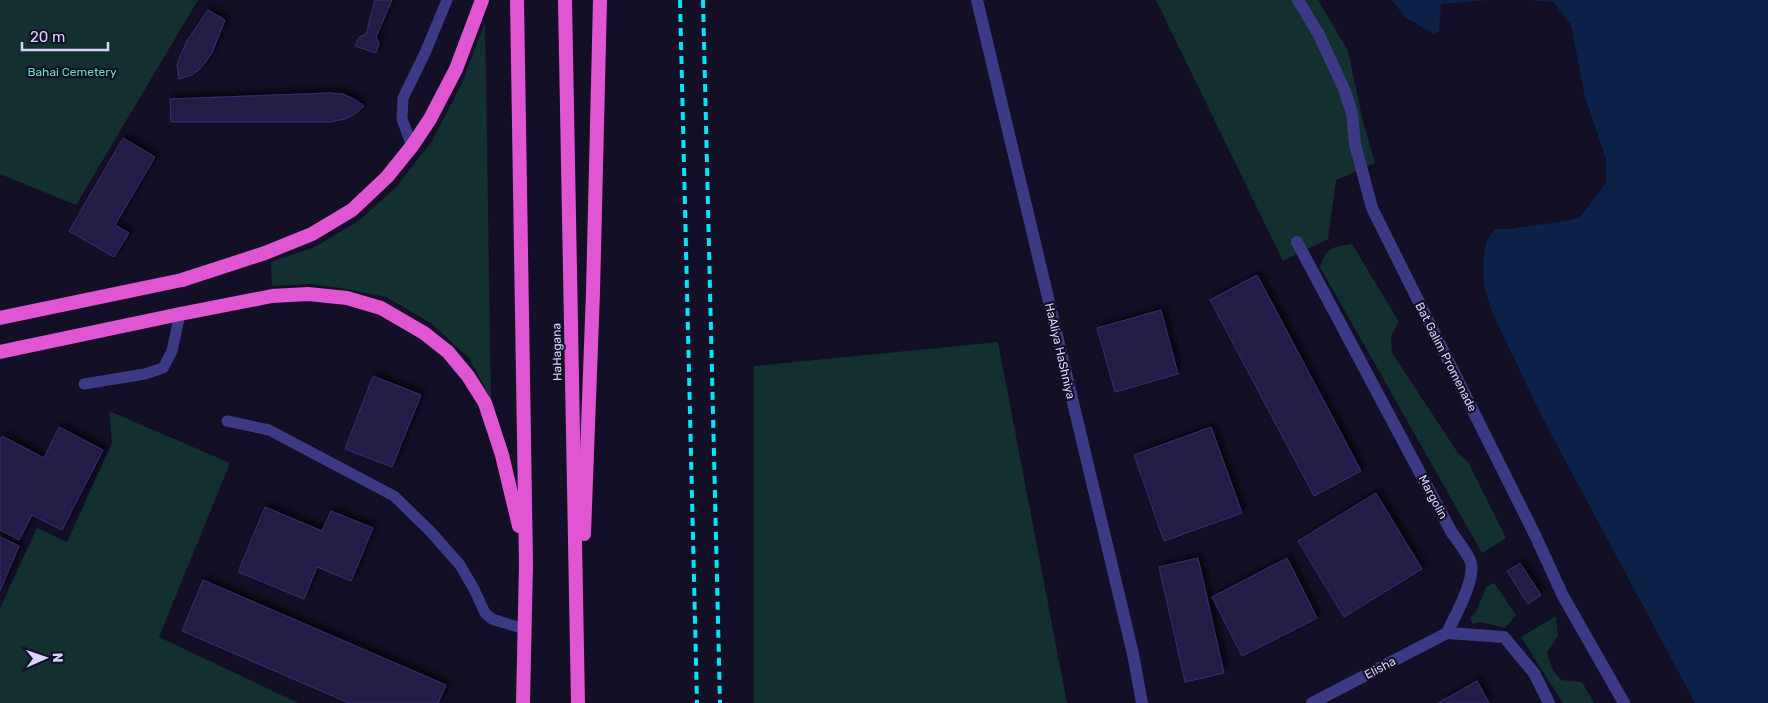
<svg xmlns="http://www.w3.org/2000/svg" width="1768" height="703" font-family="Rubik,sans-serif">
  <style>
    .green { fill: #12302f }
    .water { fill: #0c2248 }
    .building { fill: #241b47; stroke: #3b2d73; filter: url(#shadow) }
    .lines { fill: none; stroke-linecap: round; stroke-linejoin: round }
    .service { stroke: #3d3a85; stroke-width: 11 }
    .pedestrian { stroke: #3d3a85; stroke-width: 12 }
    .minor { stroke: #3d3a85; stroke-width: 12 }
    .tertiary { stroke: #3d3a85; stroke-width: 12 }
    .trunk { stroke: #e055d1; stroke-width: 14 }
    .rail { stroke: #00e5ff; stroke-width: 4; stroke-dasharray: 8 6; stroke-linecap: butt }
    .labels { text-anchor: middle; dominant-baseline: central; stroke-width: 4.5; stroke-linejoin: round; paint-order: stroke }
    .park-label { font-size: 12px; fill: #5fe0c0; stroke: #130f26 }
    .street-label { font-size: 12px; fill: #d9d4ff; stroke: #130f26 }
  </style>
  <defs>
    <filter id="shadow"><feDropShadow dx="4.5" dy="-4.5" stdDeviation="2.5" flood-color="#0009"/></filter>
  </defs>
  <rect width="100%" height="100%" fill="#130f26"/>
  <g class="green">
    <path d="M0,0H198L76,205L0,174Z"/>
    <path d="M1156,0H1318L1348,51L1363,122L1375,163L1336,180L1328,239L1283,261Z"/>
    <path d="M485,22L491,399L469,358L431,323L386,297L341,288L311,284L272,286L271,262L315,247L360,220L397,186L432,141L462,83Z"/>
    <path d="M1352,244L1399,322L1391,336L1392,353L1458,453L1468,462L1506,538L1482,553L1320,267C1326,247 1332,247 1352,244Z"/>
    <path d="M998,342L1067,703H754V366Z"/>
    <path d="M109,411L230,463L159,637L298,703H0V608L37,528L67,542L112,443Z"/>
    <path d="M1494,583L1516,615L1505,628L1480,622L1473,624L1470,618L1476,612L1486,587Z"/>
    <path d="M1556,616L1558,636L1547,653L1553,670L1561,680L1582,682L1594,703H1563L1521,637Z"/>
  </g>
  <g class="water">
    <path d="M1392,0H1489L1441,4L1439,31L1434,34L1405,17Z"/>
    <path d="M1529,0H1768V703H1695L1541,415L1492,312L1484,286L1483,265L1486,242L1495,229H1510L1566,221L1580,217L1606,183V159L1585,97L1571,25L1553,2Z"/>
  </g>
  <g class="building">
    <path d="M375,0H392L376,37L379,43L376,53L355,46L359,37L366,34Z"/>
    <path d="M208,10L225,20L212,53L201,68L192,75L179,79L177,65L180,56L188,39Z"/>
    <path d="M329,93L343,94L354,99L364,106L355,114L345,119L330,122H171L170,99Z"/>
    <path d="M123,138L155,157L115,225L129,233L114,257L69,231Z"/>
    <path d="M1257,275L1361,471L1314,496L1210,300Z"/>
    <path d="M1161,310L1178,374L1115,392L1097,328Z"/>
    <path d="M373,376L421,395L392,467L345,449Z"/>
    <path d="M59,427L103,450L62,530L32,515L19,540L0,530V440L2,436L44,458Z"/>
    <path d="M1211,427L1242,513L1164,541L1134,455Z"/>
    <path d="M1376,493L1422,569L1344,617L1298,541Z"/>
    <path d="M265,507L322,531L331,511L373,528L351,581L317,567L304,599L238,572Z"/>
    <path d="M0,537L19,546L0,591Z"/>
    <path d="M1198,558L1224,673L1185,682L1159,567Z"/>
    <path d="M1287,558L1317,618L1242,656L1212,597Z"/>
    <path d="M1520,563L1541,595L1528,604L1507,571Z"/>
    <path d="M203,580L446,685L438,703H349L182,631Z"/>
    <path d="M1477,681L1489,703H1438Z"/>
  </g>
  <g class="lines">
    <g class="service">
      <path d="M412,146L402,119L403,98L425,53L447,0"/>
      <path d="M84,384L145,374L163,368L172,351L180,314"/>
      <path d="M227,421L269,430L394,496L431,532L460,565L474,589L485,613L492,619L524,629"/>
    </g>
    <path class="pedestrian" d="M1298,0L1319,35L1344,89L1352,113L1355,144L1372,208L1535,535L1563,596L1624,703"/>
    <g class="minor">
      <path d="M1297,242L1452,533C1457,540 1469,555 1471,563C1475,581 1455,616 1447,633"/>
      <path d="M1447,633L1504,637L1534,673L1549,703"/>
      <path d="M1312,703L1447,633"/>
    </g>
    <path class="tertiary" d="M977,0L1133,654L1142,703"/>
    <g class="trunk">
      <path d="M517,0L526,564L523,703"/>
      <path d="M565,0L578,703"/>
      <path d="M0,318L182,280L265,253L312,234L352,210L387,177L412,146L430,119L456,69L482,0"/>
      <path d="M0,352L180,314L272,296L308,294L347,298L381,308L424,333L448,352L468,376L485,403L502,455L519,526"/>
      <path d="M584,534L593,292L600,0"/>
    </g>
    <g class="rail">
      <path d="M680,0L697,703"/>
      <path d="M703,0L720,703"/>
    </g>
  </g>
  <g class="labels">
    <g class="park-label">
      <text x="72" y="72">Bahai Cemetery</text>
    </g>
    <g class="street-label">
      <text transform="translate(1060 351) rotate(77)">HaAliya HaShniya</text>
      <text transform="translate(557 352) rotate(-91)">HaHagana</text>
      <text transform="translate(1446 357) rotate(63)">Bat Galim Promenade</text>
      <text transform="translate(1433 497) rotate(62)">Margolin</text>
      <text transform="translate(1380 668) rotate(-28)">Elisha</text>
    </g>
  </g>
  <g transform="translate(45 658) rotate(88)" stroke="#130f26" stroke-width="4" paint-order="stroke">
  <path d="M0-4L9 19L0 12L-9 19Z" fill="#d9d4ff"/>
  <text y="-8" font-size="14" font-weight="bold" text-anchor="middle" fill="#d9d4ff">N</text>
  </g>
  <path d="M22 42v8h86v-8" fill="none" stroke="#d9d4ff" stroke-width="2.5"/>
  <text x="30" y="42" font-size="15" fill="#d9d4ff" stroke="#130f26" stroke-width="4" paint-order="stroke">20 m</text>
</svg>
